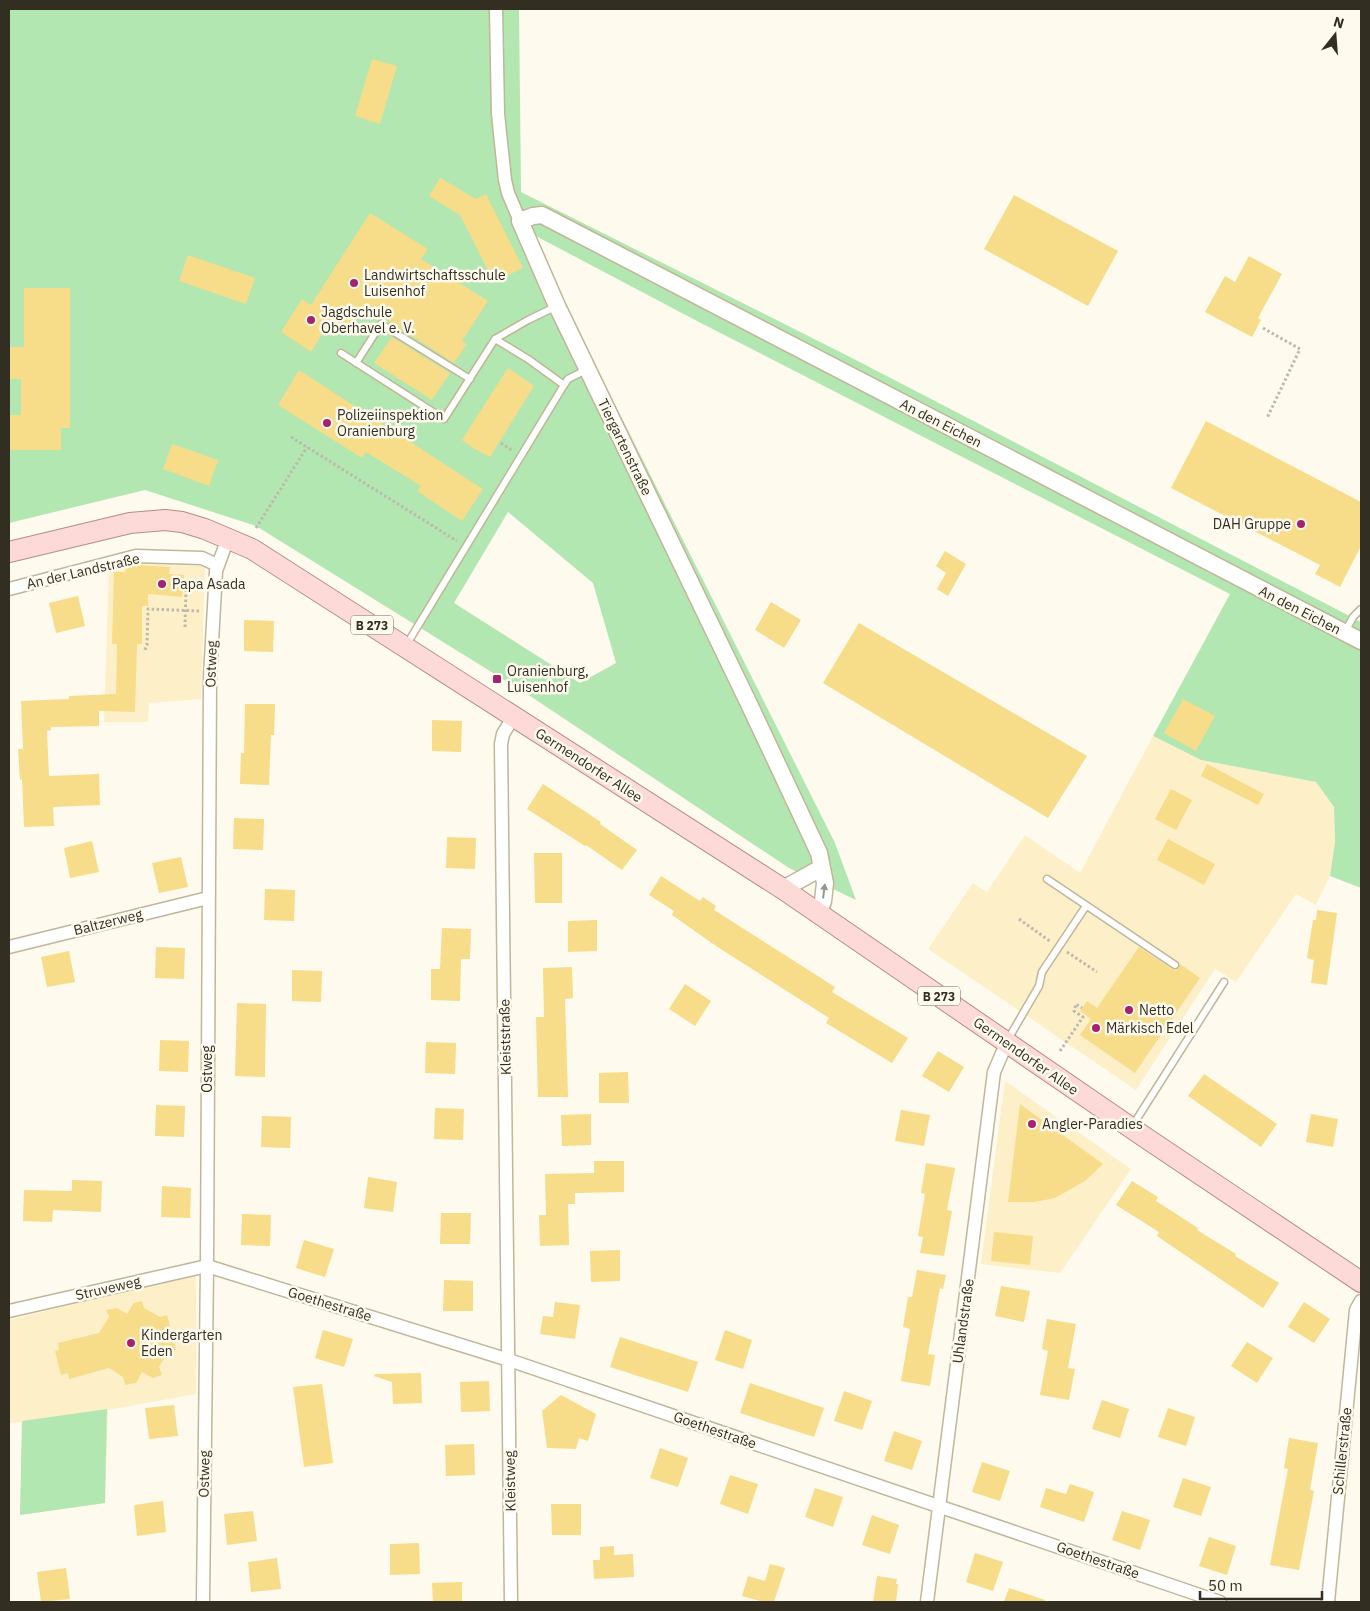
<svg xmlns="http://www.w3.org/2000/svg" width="1370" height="1611" font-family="'IBM Plex Sans',sans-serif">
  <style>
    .built { fill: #fdf0c9 }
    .green { fill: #b3e7b1; fill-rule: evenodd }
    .building { fill: #f7dc89 }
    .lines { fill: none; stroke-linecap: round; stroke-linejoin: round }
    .service-casing { stroke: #c0b698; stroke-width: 9 }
    .minor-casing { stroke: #c0b698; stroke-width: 15 }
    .tertiary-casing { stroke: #c0b698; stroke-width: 19 }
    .primary-casing { stroke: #b58d87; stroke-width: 22 }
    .path { stroke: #bdb9ad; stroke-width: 3; stroke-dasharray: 2.5 2.5; stroke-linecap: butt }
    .service { stroke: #fff; stroke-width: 6 }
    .minor { stroke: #fff; stroke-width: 12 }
    .tertiary { stroke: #fff; stroke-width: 16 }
    .primary { stroke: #fdd9d8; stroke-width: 20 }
    .oneway { fill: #989690 }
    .poi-dot { fill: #a7226c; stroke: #fefaee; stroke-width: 2 }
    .labels { text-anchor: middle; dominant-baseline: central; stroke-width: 5; stroke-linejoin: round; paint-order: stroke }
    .shield { fill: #fefaee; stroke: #6f6b5f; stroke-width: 1 }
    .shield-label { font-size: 12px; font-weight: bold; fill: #322e22 }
    .poi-label { font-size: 14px; fill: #322e22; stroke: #fefaee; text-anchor: start }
    .street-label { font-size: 14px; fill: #322e22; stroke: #fefaee }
  </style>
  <rect width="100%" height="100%" fill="#fefaee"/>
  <g class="built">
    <path d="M127,563L205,566L201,699L149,703L148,722H104L109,568Z"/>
    <path d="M1153,736L1201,760L1316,782L1334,807L1335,842L1330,876L1316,905L1296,894L1236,982L1215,969L1136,1090L928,949L973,883L987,892L1025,835L1080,873Z"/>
    <path d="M1005,1081L1131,1169L1060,1273L981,1264Z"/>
    <path d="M196,1275V1394L108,1410L105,1503L20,1515L22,1422L9,1423V1320L187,1276Z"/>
  </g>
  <g class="green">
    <path d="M9,9H519L521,192L850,357L1361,622V888L1330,876L1335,842L1334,807L1316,782L1201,760L1153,736L1230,594L695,320L534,235L538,251L835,843L856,900L789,868L530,696L256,526L145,490L9,523ZM508,512L593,583L616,663L580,683L454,603Z"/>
    <path d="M107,1409L105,1503L20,1515L22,1421Z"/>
  </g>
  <g class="building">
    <path d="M372,59L397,66L380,124L355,116Z"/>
    <path d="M440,178L476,199L486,194L523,268L494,282L460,215L429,196Z"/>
    <path d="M1014,195L1118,251L1088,306L984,249Z"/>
    <path d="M370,213L428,249L421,259L488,301L462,341L467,344L454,363L364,305L346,334L329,323L311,352L281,332L302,299L311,305Z"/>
    <path d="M188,255L255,278L246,304L179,281Z"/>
    <path d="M1249,256L1282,274L1258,318L1261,320L1252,337L1205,312L1225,276L1235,282Z"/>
    <path d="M24,288H70V428H61V450H9V415H21V379H9V347H24Z"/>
    <path d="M392,337L450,373L432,400L374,363Z"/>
    <path d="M508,368L534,386L490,457L473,448L462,440Z"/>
    <path d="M299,370L483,489L462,521L417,491L421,486L366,452L362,458L278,405Z"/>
    <path d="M1206,421L1361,502V546L1340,587L1315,574L1320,565L1171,488Z"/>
    <path d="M172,444L218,460L209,486L163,469Z"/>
    <path d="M945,551L966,564L948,596L937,589L946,573L936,566Z"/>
    <path d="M132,565L170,567L169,574L184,575L182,597L148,594V606H142V644H137L135,712L99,711V726L51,727V730L47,731L49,776L99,774L100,805L53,807L54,826L24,827L22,779L20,780L18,749H23L21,701L69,699V696L116,694L117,644H112L114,572H125L126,567Z"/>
    <path d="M78,596L85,626L56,633L49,603Z"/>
    <path d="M771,602L801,620L784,648L755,630Z"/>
    <path d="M244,620L274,621L273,652L244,651Z"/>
    <path d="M859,623L1087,756L1048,818L823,683Z"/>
    <path d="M1183,699L1215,716L1196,751L1164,733Z"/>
    <path d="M245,704H275L274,735H271L269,785L240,784L241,753H244Z"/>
    <path d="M432,720L462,721L461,752L432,751Z"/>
    <path d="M1207,764L1264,794L1258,805L1201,776Z"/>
    <path d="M543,784L601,822L600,824L637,850L622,870L586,845L585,846L527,809Z"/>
    <path d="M1171,789L1192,800L1176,830L1155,819Z"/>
    <path d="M234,818L264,819L263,850L233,849Z"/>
    <path d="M447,837L476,838L475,869L446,868Z"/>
    <path d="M1168,839L1215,864L1204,885L1157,860Z"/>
    <path d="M92,841L99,872L70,878L64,848Z"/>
    <path d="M534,853H562V903H535Z"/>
    <path d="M181,857L188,887L159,893L152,863Z"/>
    <path d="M661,876L700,901L703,897L716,906L714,910L835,987L832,992L908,1038L892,1063L826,1023L829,1018L716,946L672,915L674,911L649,895Z"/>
    <path d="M265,889L295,890L294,921L264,920Z"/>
    <path d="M1317,910L1337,913L1327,985L1311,983L1314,960L1307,958L1313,920H1316Z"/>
    <path d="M597,920V951L568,952V921Z"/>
    <path d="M442,928L471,929L470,959H461L460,1001L431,1000V969H440Z"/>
    <path d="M156,947L185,948L184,979L155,978Z"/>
    <path d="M1139,947L1172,969L1176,971L1180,964L1200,978L1135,1073L1080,1035L1091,1019L1080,1011L1087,1001L1097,1008Z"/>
    <path d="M69,951L75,982L47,987L41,957Z"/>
    <path d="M572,967L573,998L565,999L568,1097H538L536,1017H544L543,968Z"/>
    <path d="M292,970L322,971L321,1002L292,1001Z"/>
    <path d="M685,984L711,1001L695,1026L669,1009Z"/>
    <path d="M237,1003L266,1004L265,1077L235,1076Z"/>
    <path d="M160,1040L189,1041L188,1072L159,1071Z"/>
    <path d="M426,1042L456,1043L455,1074L425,1073Z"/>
    <path d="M938,1051L964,1067L949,1092L922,1076Z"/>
    <path d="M628,1072L629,1103H599V1073Z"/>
    <path d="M1204,1074L1277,1124L1261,1147L1188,1096Z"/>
    <path d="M1020,1104L1103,1164L1085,1181L1055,1198L1035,1202H1008Z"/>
    <path d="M156,1105L185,1106L184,1137L155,1136Z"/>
    <path d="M435,1108L464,1109L463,1140L434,1139Z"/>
    <path d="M901,1110L930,1115L924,1146L895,1141Z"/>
    <path d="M591,1114V1145L562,1146L561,1115Z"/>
    <path d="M1311,1114L1338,1119L1333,1147L1306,1142Z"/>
    <path d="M262,1116L291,1117L290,1148L261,1147Z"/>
    <path d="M594,1161H624V1192L575,1193V1204H568L569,1245L540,1246L539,1215H546L545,1174L594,1173Z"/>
    <path d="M926,1163L955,1168L947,1210L952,1211L944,1256L920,1253L923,1237L918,1236L925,1194L921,1193Z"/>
    <path d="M368,1177L397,1182L393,1212L364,1208Z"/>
    <path d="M72,1180L102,1181L101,1212L53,1210L52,1222L23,1221L24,1190L72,1191Z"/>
    <path d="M1132,1181L1158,1197L1156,1201L1198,1228L1197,1230L1236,1254L1235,1256L1279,1283L1263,1308L1157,1236L1159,1232L1116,1205Z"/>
    <path d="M162,1186L191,1188L190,1218L161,1217Z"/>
    <path d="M441,1213H471L470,1244H440Z"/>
    <path d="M242,1214L271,1215L270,1246L241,1245Z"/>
    <path d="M994,1232L1033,1236L1030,1265L991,1261Z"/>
    <path d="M304,1240L334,1249L325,1277L296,1268Z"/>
    <path d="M620,1250V1281L591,1282L590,1251Z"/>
    <path d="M917,1270L946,1275L943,1289L940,1288L928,1354L935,1355L930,1386L901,1381L910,1329L903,1327L908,1297H912Z"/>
    <path d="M444,1280L473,1281V1311H443Z"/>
    <path d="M1001,1286L1030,1291L1024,1322L995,1316Z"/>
    <path d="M142,1301L144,1308L160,1317L167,1315L176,1350L168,1352L159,1367L162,1375L153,1378L142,1372L136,1383L125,1385L123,1377L109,1368L69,1379L68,1373L61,1375L55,1351L59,1350L58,1343L99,1333L109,1317L106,1310L117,1308L127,1314L134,1303Z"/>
    <path d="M555,1302L580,1305L575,1339L540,1334L543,1316L553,1317Z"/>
    <path d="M1304,1302L1330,1319L1314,1343L1288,1327Z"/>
    <path d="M1047,1319L1076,1324L1068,1368L1075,1369L1069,1400L1040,1395L1048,1351L1042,1349Z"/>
    <path d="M323,1330L353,1339L344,1367L315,1358Z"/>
    <path d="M725,1330L752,1340L743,1369L715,1360Z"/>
    <path d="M620,1337L698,1362L688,1392L610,1367Z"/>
    <path d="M1247,1342L1273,1358L1257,1383L1231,1366Z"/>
    <path d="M421,1373L422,1403L393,1404L392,1382L374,1376L375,1374Z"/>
    <path d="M489,1381L490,1411L461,1412L460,1382Z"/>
    <path d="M750,1383L824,1408L814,1437L740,1413Z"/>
    <path d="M322,1384L333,1463L304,1467L293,1387Z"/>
    <path d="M844,1391L872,1401L862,1430L834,1421Z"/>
    <path d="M561,1395L596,1414L588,1441L579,1438L576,1449L547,1448L542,1411Z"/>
    <path d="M1102,1400L1129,1409L1120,1438L1092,1429Z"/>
    <path d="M174,1405L178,1436L149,1439L145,1408Z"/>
    <path d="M1168,1408L1195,1417L1186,1446L1158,1437Z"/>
    <path d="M894,1431L922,1441L912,1470L884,1461Z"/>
    <path d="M1289,1438L1318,1443L1310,1490L1314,1491L1299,1570L1270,1565L1288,1469L1284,1468Z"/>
    <path d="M474,1444L475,1475L446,1476L445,1445Z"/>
    <path d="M660,1448L688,1458L678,1487L650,1478Z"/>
    <path d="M982,1462L1010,1471L1000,1501L972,1492Z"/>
    <path d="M730,1475L758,1484L748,1514L720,1504Z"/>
    <path d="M1183,1478L1211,1487L1201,1516L1173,1507Z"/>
    <path d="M1070,1484L1094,1492L1084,1522L1040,1507L1046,1488L1066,1494Z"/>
    <path d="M815,1488L843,1497L833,1527L805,1517Z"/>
    <path d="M163,1501L166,1532L137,1536L134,1505Z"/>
    <path d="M551,1504H581V1535H552Z"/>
    <path d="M253,1511L257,1541L227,1545L224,1514Z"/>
    <path d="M1122,1511L1150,1520L1140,1550L1112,1540Z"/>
    <path d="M872,1515L899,1525L890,1554L862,1545Z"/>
    <path d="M1209,1537L1236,1546L1227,1575L1199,1566Z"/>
    <path d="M419,1543L420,1574L390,1575V1544Z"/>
    <path d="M614,1546V1555L633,1554L634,1577L594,1579L593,1560H600V1547Z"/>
    <path d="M975,1553L1003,1562L993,1591L966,1582Z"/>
    <path d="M277,1558L281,1589L251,1592L248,1562Z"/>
    <path d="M770,1564L785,1568L774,1602H764L742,1596L748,1576L765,1581Z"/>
    <path d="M66,1568L70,1599L41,1602L37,1572Z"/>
    <path d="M877,1576L897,1579L896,1584H898L896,1602H873Z"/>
    <path d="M462,1582V1602H433L432,1583Z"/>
    <path d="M1009,1588L1045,1600L1044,1602H1004Z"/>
  </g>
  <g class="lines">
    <g class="service-casing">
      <g id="service">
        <path d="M495,339L528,320L555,307"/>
        <path d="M341,353L444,419L495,339L528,359L564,385L407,644"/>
        <path d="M356,363L381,324L470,379"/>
        <path d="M564,385L568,379L586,370"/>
        <path d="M1345,632L1353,617L1361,609"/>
        <path d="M1047,879L1175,965"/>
        <path d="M1007,1041L1039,986L1042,972L1086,906"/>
        <path d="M1133,1125L1224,982"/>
      </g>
    </g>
    <g class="minor-casing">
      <g id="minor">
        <path d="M496,9L498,114L505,180L508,193L520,221"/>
        <path d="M9,589L136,556L202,558L217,565"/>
        <path d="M9,947L208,898"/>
        <path d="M9,1311L207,1266L509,1360L1220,1602"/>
        <path d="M203,1602L207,1266L210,677L216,571L228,538"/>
        <path d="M511,1602L501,744L503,734L514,716"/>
        <path d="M927,1602L994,1072L1007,1042"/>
        <path d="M1328,1602L1356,1310L1361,1301"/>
      </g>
    </g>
    <g class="tertiary-casing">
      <g id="tertiary">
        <path d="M783,889L821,868"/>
        <path d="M818,914L823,901L825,883L819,853L750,706L557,306L520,221L533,216L542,215L1361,641"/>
      </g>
    </g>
    <g class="primary-casing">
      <path id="primary" d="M9,552L130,523L165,520L182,522L205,529L252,549L783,889L1146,1138L1361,1282"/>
    </g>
    <g class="path">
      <path d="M1263,328L1300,349L1267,418"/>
      <path d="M291,437L457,541"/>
      <path d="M501,443L513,451"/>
      <path d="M256,528L307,447"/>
      <path d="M185,627L186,587"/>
      <path d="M145,650L147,645L148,609L200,611"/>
      <path d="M1019,919L1051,942"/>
      <path d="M1067,952L1097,972"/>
      <path d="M1060,1051L1083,1017L1074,1011L1076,1004L1082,1008"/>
    </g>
    <use href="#service" class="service"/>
    <use href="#minor" class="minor"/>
    <use href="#tertiary" class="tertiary"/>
    <use href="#primary" class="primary"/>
  </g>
  <defs><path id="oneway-solid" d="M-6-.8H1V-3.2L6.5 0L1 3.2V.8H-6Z" transform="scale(1.25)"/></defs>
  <use class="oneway" href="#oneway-solid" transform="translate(824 891) rotate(-83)"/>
  <g class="poi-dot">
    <circle cx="354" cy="283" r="5"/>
    <circle cx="311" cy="320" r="5"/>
    <circle cx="327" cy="423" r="5"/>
    <circle cx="1301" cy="524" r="5"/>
    <circle cx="162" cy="584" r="5"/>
    <rect x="492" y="674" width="10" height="10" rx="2.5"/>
    <circle cx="1129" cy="1010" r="5"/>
    <circle cx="1096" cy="1028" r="5"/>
    <circle cx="1032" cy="1124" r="5"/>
    <circle cx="131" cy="1343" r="5"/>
  </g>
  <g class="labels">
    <g class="shield">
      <rect x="351" y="615.5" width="42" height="19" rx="4"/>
      <rect x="918" y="986.5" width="42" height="19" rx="4"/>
    </g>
    <g class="shield-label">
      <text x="372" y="625">B 273</text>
      <text x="939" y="996">B 273</text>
    </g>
    <g class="poi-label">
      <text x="364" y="275">Landwirtschaftsschule<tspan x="364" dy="16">Luisenhof</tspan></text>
      <text x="321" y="312">Jagdschule<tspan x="321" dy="16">Oberhavel e. V.</tspan></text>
      <text x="337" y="415">Polizeiinspektion<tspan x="337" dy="16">Oranienburg</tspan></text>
      <text x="1291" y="524" text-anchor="end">DAH Gruppe</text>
      <text x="172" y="584">Papa Asada</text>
      <text x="507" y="671">Oranienburg,<tspan x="507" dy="16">Luisenhof</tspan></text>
      <text x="1139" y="1010">Netto</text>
      <text x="1106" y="1028">Märkisch Edel</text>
      <text x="1042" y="1124">Angler-Paradies</text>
      <text x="141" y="1335">Kindergarten<tspan x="141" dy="16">Eden</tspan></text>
    </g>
    <g class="street-label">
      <text transform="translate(941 423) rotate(27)">An den Eichen</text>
      <text transform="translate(625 447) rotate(64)">Tiergartenstraße</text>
      <text transform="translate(83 571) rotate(-13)">An der Landstraße</text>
      <text transform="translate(1300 610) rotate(27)">An den Eichen</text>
      <text transform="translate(211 664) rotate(-88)">Ostweg</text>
      <text transform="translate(589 765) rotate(33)">Germendorfer Allee</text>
      <text transform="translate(108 922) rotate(-14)">Baltzerweg</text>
      <text transform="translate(505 1037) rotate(-91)">Kleiststraße</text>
      <text transform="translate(1026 1056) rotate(35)">Germendorfer Allee</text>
      <text transform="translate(207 1069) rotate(-90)">Ostweg</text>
      <text transform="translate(108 1288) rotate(-13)">Struveweg</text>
      <text transform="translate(330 1304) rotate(17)">Goethestraße</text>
      <text transform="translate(963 1321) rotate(-82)">Uhlandstraße</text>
      <text transform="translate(715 1430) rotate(19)">Goethestraße</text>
      <text transform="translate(1342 1451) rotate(-84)">Schillerstraße</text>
      <text transform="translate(204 1474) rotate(-89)">Ostweg</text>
      <text transform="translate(510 1481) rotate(-91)">Kleistweg</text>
      <text transform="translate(1098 1560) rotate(19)">Goethestraße</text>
    </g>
  </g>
  <rect width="1370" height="1611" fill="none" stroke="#322e22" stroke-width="20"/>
  <g transform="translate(1335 35) rotate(17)" stroke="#fefaee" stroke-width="4" paint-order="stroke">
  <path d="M0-4L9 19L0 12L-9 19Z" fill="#322e22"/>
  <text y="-8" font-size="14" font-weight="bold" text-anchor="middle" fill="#322e22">N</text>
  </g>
  <path d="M1200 1591v8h122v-8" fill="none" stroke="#322e22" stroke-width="2.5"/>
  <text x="1208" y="1591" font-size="15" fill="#322e22" stroke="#fefaee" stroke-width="4" paint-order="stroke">50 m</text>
</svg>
